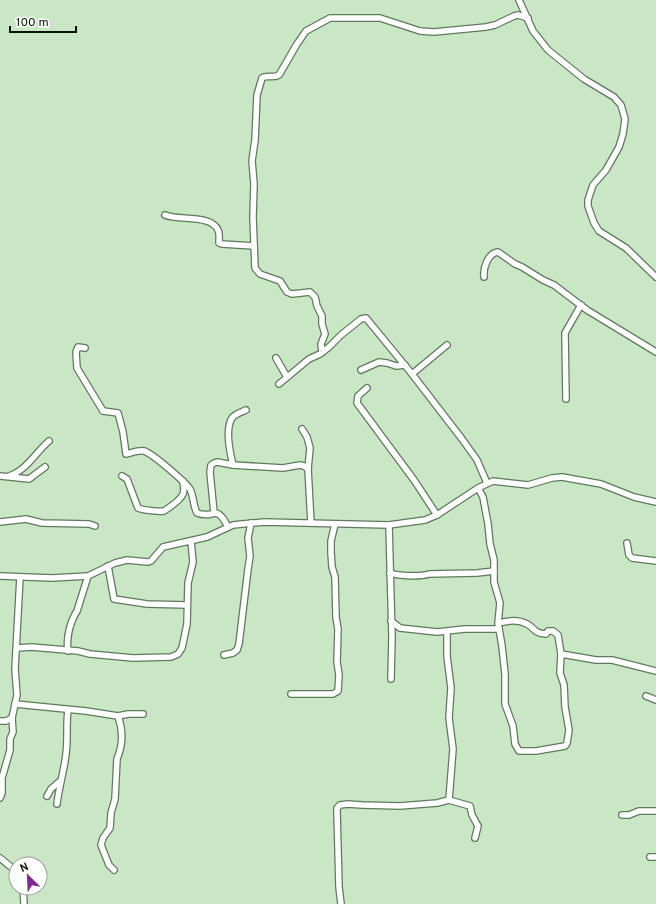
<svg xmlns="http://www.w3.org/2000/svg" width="656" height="904" font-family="Overpass,sans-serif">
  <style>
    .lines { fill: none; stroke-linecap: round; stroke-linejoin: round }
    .minor-casing { stroke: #5e795b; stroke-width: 8 }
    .minor { stroke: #fff; stroke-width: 5.5 }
  </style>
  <rect width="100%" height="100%" fill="#c9e7c5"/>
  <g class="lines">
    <g class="minor-casing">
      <g id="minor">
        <path d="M519,0L533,31L548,50L584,79L614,97L621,105L625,119L623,134L619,147L606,170L593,185L588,200V206L594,223L599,231L626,248L656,277"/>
        <path d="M165,215C179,221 211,214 218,230C220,234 219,239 219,243L222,244L254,246"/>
        <path d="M484,277C483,268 488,253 498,252L515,264L522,267L543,280L554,285L587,310L656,352"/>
        <path d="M85,348L78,347L76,352L77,368L103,411L118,413L123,432L126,454C131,453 138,450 144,451C152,453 185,482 190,489C194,497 193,506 197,513C215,520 215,502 228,527"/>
        <path d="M322,352L321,344L325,334L322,324V316L317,306L315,297L310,292L292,294L287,292L280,281L260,274L255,268L253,217L254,184L252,161L255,140L257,95L262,78C267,74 273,79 279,75L297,44L306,31L330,18H380L420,31L434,32L486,27L495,25L514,16L518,15L528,18"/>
        <path d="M276,358L287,377"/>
        <path d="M361,370L379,362L387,363L396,366L405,365"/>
        <path d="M412,374L447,345"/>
        <path d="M279,384L309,359L320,354L329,347L341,335L361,319L366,318L412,374L462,439L477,460L487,483"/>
        <path d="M367,388L358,396L357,403L414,480L437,515"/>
        <path d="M566,399L565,333L581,305"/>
        <path d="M302,429L307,437L310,448L308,469L311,523"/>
        <path d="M233,465C230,453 225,429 232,418C235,414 242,412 246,410"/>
        <path d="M0,476L29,479L45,467"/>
        <path d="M9,476C26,471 36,452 49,441"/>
        <path d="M122,476L127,479L138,508C142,510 160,512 164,511C170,507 180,501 183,494C185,490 183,485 183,481"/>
        <path d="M478,488L483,497L488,524L490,544L494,560V582L500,603L498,623L502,646L505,674V704L513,726L515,744L519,751H536L565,746L567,743L569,730L565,707L564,685L560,673L561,654L558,635L553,631H548L546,634C533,633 536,629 527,624C517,619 508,621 498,623"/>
        <path d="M214,513L210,472L211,465L214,463L217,462L233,465L283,468L300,465L304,466L308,469"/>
        <path d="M0,522L26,519L42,523L89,524L95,526"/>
        <path d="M389,525L392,637L391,679"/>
        <path d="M627,543L629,555L632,558L656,561"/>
        <path d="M108,566L114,599L147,604L187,605"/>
        <path d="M390,573C399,576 420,577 429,574L477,573L494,571"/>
        <path d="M0,576L52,578L88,576L115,563L127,560L148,562L151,561L163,547L207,537L233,525L242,524L264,522L389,525L425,520L437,515L478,488L493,481L528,485L552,478L562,477L601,484L634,497L656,502"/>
        <path d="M391,621L400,628L437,632L465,629H499"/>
        <path d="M447,632V656L451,688L449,718L453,749L449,800"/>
        <path d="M17,648L31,647L78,651L90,654L133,658L171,657L178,654L182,648L187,624L188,583L193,562L191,541"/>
        <path d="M68,651C66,638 70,622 77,611L88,576"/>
        <path d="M561,654L596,660H612L656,671"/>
        <path d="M224,655L233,653L237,650L239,644L248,569L250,556L248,538L251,523"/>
        <path d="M291,694H333L338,691L339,675L337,662L338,629L336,617L335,577L332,567L331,552V541L335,524"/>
        <path d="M646,696L656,700"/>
        <path d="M15,704L86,711L118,716L128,714H143"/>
        <path d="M0,721H6L12,718"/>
        <path d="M47,796L51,789L60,781"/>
        <path d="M0,798L2,793V778L10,750V739L13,732L12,718L17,695L15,669L20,577"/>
        <path d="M57,804C59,787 64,771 66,754C68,739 66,725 68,710"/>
        <path d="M622,815H629L639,811H656"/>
        <path d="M650,857H656"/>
        <path d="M0,858L16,871"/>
        <path d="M114,870L109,865L101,845L103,838L110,828L111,813L115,799L117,759C123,745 123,730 118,716"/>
        <path d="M23,888L24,904"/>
        <path d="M341,904L339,887L337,811V808L340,805L348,804L362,805L400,806L437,803L449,800L470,806L472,815L478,826L475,838"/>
      </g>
    </g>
    <use href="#minor" class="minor"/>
  </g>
  <g transform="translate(28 876) rotate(336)"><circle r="19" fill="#fcfffc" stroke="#9aa09a"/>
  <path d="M0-3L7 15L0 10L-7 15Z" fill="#832793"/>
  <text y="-6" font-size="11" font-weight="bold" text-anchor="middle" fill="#081107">N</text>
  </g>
  <path d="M10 26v6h66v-6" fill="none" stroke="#081107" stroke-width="2"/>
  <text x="16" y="26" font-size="12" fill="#081107" stroke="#fcfffc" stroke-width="3" paint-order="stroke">100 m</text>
</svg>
